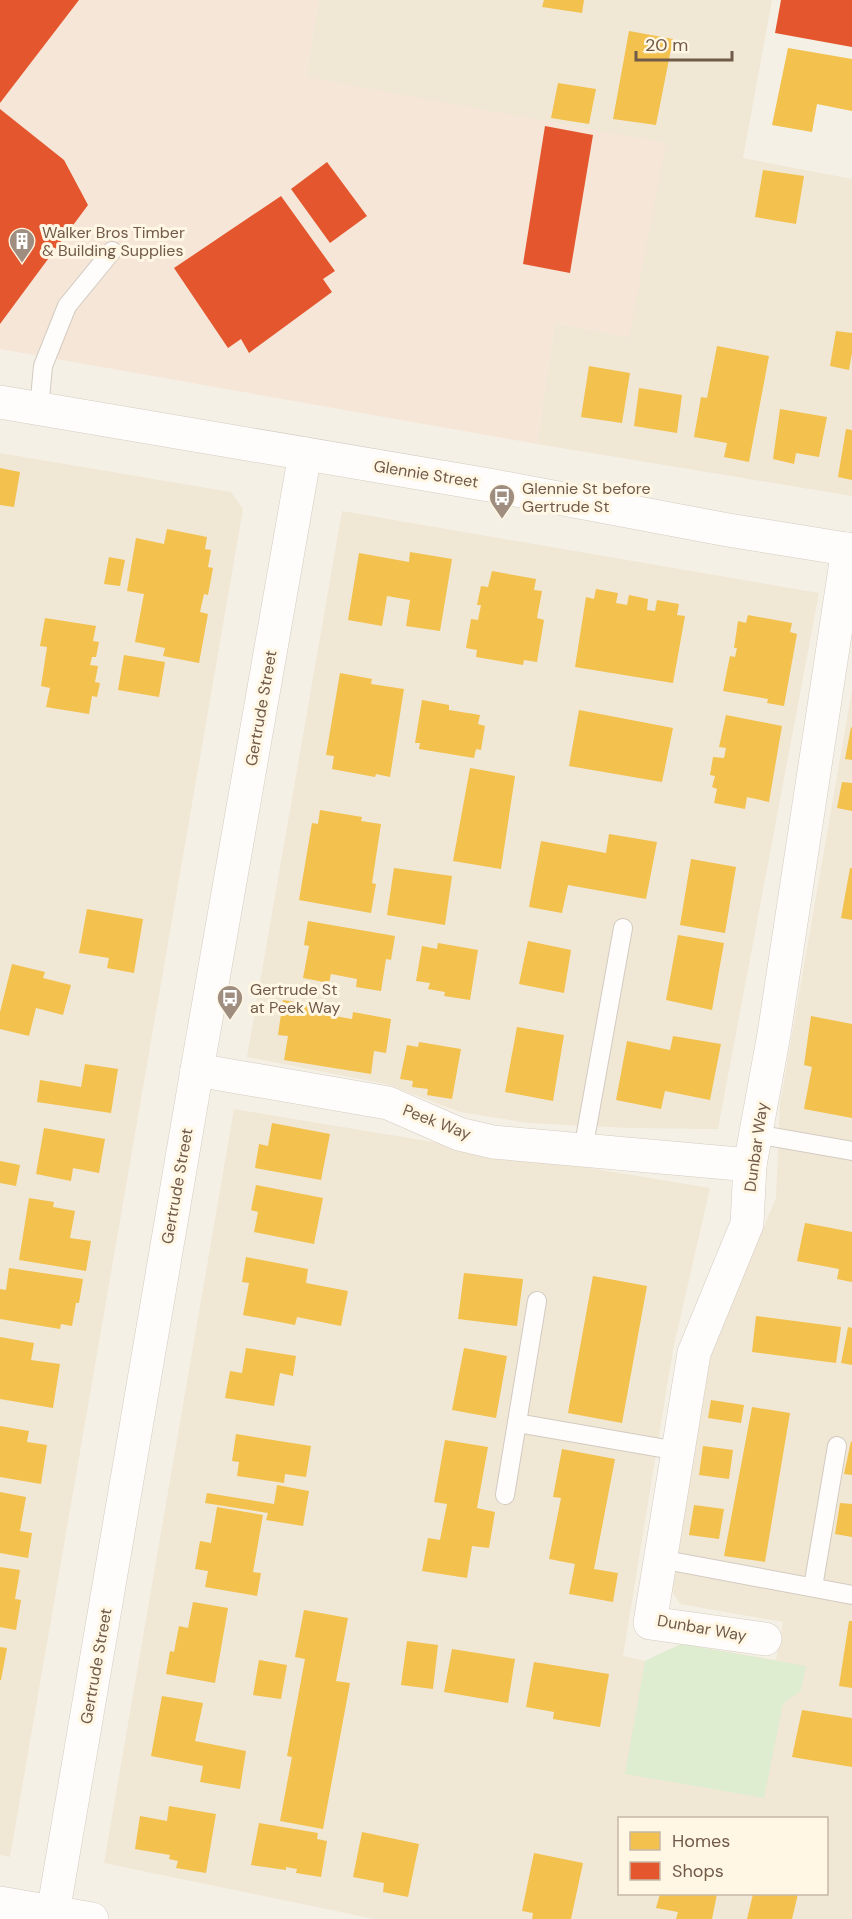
<svg xmlns="http://www.w3.org/2000/svg" width="852" height="1919" font-family="'DM Sans',sans-serif">
  <style>
    .residential { fill: #f1e7d5; fill-rule: evenodd }
    .commercial { fill: #f6e6d8 }
    .green { fill: #deecd0 }
    .homes { fill: #f2c14e }
    .shops { fill: #e4572e }
    .lines { fill: none; stroke-linecap: round; stroke-linejoin: round }
    .service-casing { stroke: #d3cbc1; stroke-width: 20 }
    .minor-casing { stroke: #d3cbc1; stroke-width: 34 }
    .service { stroke: #fefdfb; stroke-width: 18 }
    .minor { stroke: #fefdfb; stroke-width: 33 }
    .labels { text-anchor: middle; dominant-baseline: central; stroke-width: 6; stroke-linejoin: round; paint-order: stroke }
    .poi-label { font-size: 16px; fill: #715a48; stroke: #fff7e4; text-anchor: start }
    .street-label { font-size: 16px; fill: #715a48; stroke: #fff7e4 }
  </style>
  <rect width="100%" height="100%" fill="#f5f0e5"/>
  <g class="residential">
    <path d="M319,0H772L743,158L852,179V496L537,444L555,323L629,337L306,77Z"/>
    <path d="M0,453L231,492L243,509L10,1857L0,1855Z"/>
    <path d="M342,511L819,593L718,1129L628,1128L528,1123L460,1112L386,1084L247,1057Z"/>
    <path d="M852,690V1919H374L104,1863L234,1109L710,1188L673,1350L623,1656L645,1661L681,1644L776,1660L783,1622L680,1604L668,1585L707,1358L776,1198L780,1103ZM620,1818H826V1894H620Z"/>
  </g>
  <path class="commercial" d="M0,0H319L306,77L666,143L629,337L555,323L537,444L0,349Z"/>
  <path class="green" d="M681,1644L806,1666L801,1690L783,1704L764,1798L625,1774L645,1661Z"/>
  <g class="homes">
    <path d="M544,0H584L582,13L542,7Z"/>
    <path d="M629,31L673,39L656,125L613,119Z"/>
    <path d="M788,48L852,59V111L817,104L812,132L772,125Z"/>
    <path d="M558,83L596,89L589,124L551,118Z"/>
    <path d="M763,170L804,176L796,224L755,217Z"/>
    <path d="M836,331L852,333V353L849,370L830,366Z"/>
    <path d="M717,346L769,356L749,462L724,457L727,443L694,437L701,397L707,398Z"/>
    <path d="M589,366L630,373L622,423L581,417Z"/>
    <path d="M639,388L682,395L677,433L634,426Z"/>
    <path d="M780,409L827,417L819,457L796,453L794,464L773,459Z"/>
    <path d="M846,429L852,430V480L838,477Z"/>
    <path d="M0,468L20,472L14,507L0,505Z"/>
    <path d="M167,529L207,537L205,549L211,550L208,567L213,568L208,595L204,594L200,612L208,614L199,663L163,656L165,648L135,642L144,594L127,591L136,538L164,544Z"/>
    <path d="M410,552L452,559L440,631L406,626L410,600L387,596L382,626L348,620L359,553L409,562Z"/>
    <path d="M109,557L125,560L120,586L104,584Z"/>
    <path d="M492,571L536,579L534,590L542,591L537,618L544,620L537,662L524,660L523,665L476,657L477,650L466,648L471,619L478,620L481,605H477L481,586L488,587Z"/>
    <path d="M596,589L618,593L616,603L627,605L629,595L648,599L647,610L655,611L657,600L679,604L677,615L685,616L673,683L575,667L586,597L594,599Z"/>
    <path d="M748,615L792,623L790,632L797,634L784,706L767,703L768,699L723,691L730,656L735,657L737,648H734L738,621L746,623Z"/>
    <path d="M45,618L96,626L93,641L99,642L96,657H92L90,665L98,666L95,682L100,683L97,697L92,696L89,714L46,707L50,688L41,686L47,647L40,646Z"/>
    <path d="M124,655L165,662L159,697L118,690Z"/>
    <path d="M340,673L372,679L371,684L404,689L390,777L376,774L375,777L332,769L334,756L326,755Z"/>
    <path d="M422,700L449,705V710L480,715L478,724L485,726L481,750L476,749L474,758L419,749L420,743H415Z"/>
    <path d="M579,710L673,728L662,782L569,766Z"/>
    <path d="M726,715L782,726L769,802L747,797L745,809L714,803L717,789L712,787L715,776L710,775L713,757L724,758L726,748L719,747Z"/>
    <path d="M851,727L852,728V760L845,759Z"/>
    <path d="M470,768L515,776L501,869L453,861Z"/>
    <path d="M842,782L852,783V811L837,808Z"/>
    <path d="M320,810L362,817L361,821L381,824L372,883L376,884L371,913L299,900L312,823L318,824Z"/>
    <path d="M609,834L657,842L646,899L568,885L562,913L529,907L541,841L606,853Z"/>
    <path d="M691,859L736,867L725,933L680,925Z"/>
    <path d="M394,868L452,876L445,925L387,915Z"/>
    <path d="M850,868H852V920L841,918Z"/>
    <path d="M87,909L143,919L134,973L107,968L109,958L79,953Z"/>
    <path d="M308,921L395,936L391,960L386,959L381,991L356,987L357,979L331,974L329,983L303,978L309,946L304,945Z"/>
    <path d="M678,935L724,943L712,1010L666,1000Z"/>
    <path d="M528,941L571,950L564,993L519,984Z"/>
    <path d="M438,943L478,950L470,1000L444,996L445,992L428,989L430,983L416,981L422,946L437,949Z"/>
    <path d="M12,964L45,972L43,978L71,985L63,1015L36,1008L29,1036L0,1029V1012Z"/>
    <path d="M283,1000L324,1007L323,1014L352,1019L353,1012L391,1019L386,1053L374,1051L371,1074L284,1060L288,1036L278,1035Z"/>
    <path d="M811,1016L852,1024V1118L804,1109L812,1067L804,1065Z"/>
    <path d="M517,1027L564,1035L553,1101L505,1092Z"/>
    <path d="M673,1036L721,1044L710,1100L665,1091L661,1109L616,1100L627,1041L670,1050Z"/>
    <path d="M419,1042L461,1049L452,1099L427,1095L428,1089L412,1087L413,1081L400,1079L407,1045L418,1047Z"/>
    <path d="M85,1064L118,1069L111,1113L37,1102L40,1080L81,1087Z"/>
    <path d="M272,1123L330,1134L321,1180L255,1168L259,1144L268,1146Z"/>
    <path d="M44,1128L105,1139L99,1173L73,1168L71,1181L36,1174Z"/>
    <path d="M0,1161L20,1165L16,1186L0,1183Z"/>
    <path d="M256,1185L323,1198L314,1244L254,1232L258,1212L251,1210Z"/>
    <path d="M29,1198L54,1202L53,1207L75,1211L70,1238L91,1241L86,1271L19,1260Z"/>
    <path d="M805,1223L852,1232V1282L837,1279L839,1269L797,1261Z"/>
    <path d="M246,1257L308,1269L306,1283L348,1291L341,1326L297,1317L295,1325L243,1315L249,1283L242,1282Z"/>
    <path d="M9,1268L83,1279L79,1303H76L72,1326L61,1324L60,1329L0,1319V1289L6,1290Z"/>
    <path d="M464,1273L523,1279L517,1326L458,1319Z"/>
    <path d="M593,1276L647,1286L622,1423L568,1413Z"/>
    <path d="M756,1316L841,1327L836,1363L752,1352Z"/>
    <path d="M848,1327L852,1328V1365L841,1363Z"/>
    <path d="M0,1337L34,1343L31,1360L60,1364L53,1408L0,1399Z"/>
    <path d="M246,1348L296,1356L293,1376L280,1373L274,1406L225,1398L230,1371L242,1373Z"/>
    <path d="M464,1348L507,1356L496,1418L452,1410Z"/>
    <path d="M711,1400L744,1405L741,1423L708,1418Z"/>
    <path d="M752,1407L790,1413L765,1562L724,1556Z"/>
    <path d="M0,1426L29,1431L27,1442L47,1445L41,1484L0,1477Z"/>
    <path d="M236,1434L311,1446L306,1477L285,1474L284,1483L237,1476L239,1462L232,1461Z"/>
    <path d="M445,1440L488,1447L477,1508L495,1512L489,1548L472,1546L467,1578L422,1571L428,1538L440,1540L447,1504L434,1502Z"/>
    <path d="M851,1441L852,1442V1475L844,1474Z"/>
    <path d="M703,1446L733,1450L729,1479L699,1475Z"/>
    <path d="M562,1449L615,1459L594,1569L618,1573L613,1602L569,1594L575,1564L549,1559L561,1498L553,1497Z"/>
    <path d="M277,1485L309,1491L303,1526L266,1520L268,1513L205,1503L207,1493L274,1504Z"/>
    <path d="M0,1492L26,1497L20,1531L32,1533L28,1558L0,1553Z"/>
    <path d="M840,1503L852,1504V1537L835,1534Z"/>
    <path d="M694,1505L724,1509L719,1539L689,1535Z"/>
    <path d="M217,1507L263,1515L253,1572L261,1573L257,1596L205,1587L208,1571L195,1569L200,1541L211,1543Z"/>
    <path d="M0,1567L20,1570L15,1599L21,1600L16,1630L0,1627Z"/>
    <path d="M193,1602L228,1608L215,1683L166,1674L170,1651L174,1652L179,1626L188,1628Z"/>
    <path d="M304,1610L348,1618L336,1681L350,1683L323,1829L280,1821L292,1757L287,1756L305,1659L295,1657Z"/>
    <path d="M849,1621H852V1688L839,1686Z"/>
    <path d="M407,1641L438,1645L433,1689L401,1685Z"/>
    <path d="M0,1647L7,1648L1,1680H0Z"/>
    <path d="M452,1649L515,1659L508,1703L444,1692Z"/>
    <path d="M259,1660L287,1665L281,1699L253,1695Z"/>
    <path d="M534,1662L609,1674L600,1727L553,1719L554,1712L526,1707Z"/>
    <path d="M162,1696L203,1703L195,1741L246,1751L240,1789L200,1782L203,1766L151,1756Z"/>
    <path d="M802,1710L852,1718V1767L792,1757Z"/>
    <path d="M169,1806L216,1814L206,1873L176,1868L178,1861L169,1859L170,1855L135,1849L140,1816L167,1821Z"/>
    <path d="M259,1823L318,1833L317,1839L327,1841L321,1877L296,1873L297,1869L286,1867V1870L251,1865Z"/>
    <path d="M362,1832L419,1844L408,1897L383,1892L384,1883L353,1877Z"/>
    <path d="M534,1853L583,1863L571,1919H532L533,1913L522,1911Z"/>
    <path d="M660,1894H717L712,1919H676L678,1912L656,1908Z"/>
    <path d="M753,1894H798L792,1919H747Z"/>
  </g>
  <g class="shops">
    <path d="M0,0H79L0,103Z"/>
    <path d="M781,0H852V47L775,33Z"/>
    <path d="M0,109L64,160L88,205L0,324Z"/>
    <path d="M545,126L593,135L570,273L523,264Z"/>
    <path d="M327,162L367,216L330,243L291,189Z"/>
    <path d="M281,196L335,271L323,279L332,292L249,353L241,339L228,348L174,268Z"/>
  </g>
  <g class="lines">
    <g class="service-casing">
      <g id="service">
        <path d="M39,409L43,366L67,306L112,251"/>
        <path d="M756,1134L852,1151"/>
        <path d="M583,1150L623,928"/>
        <path d="M517,1423L678,1451"/>
        <path d="M505,1495L537,1301"/>
        <path d="M660,1559L852,1595"/>
        <path d="M813,1587L837,1446"/>
      </g>
    </g>
    <g class="minor-casing">
      <g id="minor">
        <path d="M0,402L489,485L728,530L852,550"/>
        <path d="M197,1070L388,1103L459,1134L493,1142L750,1165"/>
        <path d="M765,1639L650,1623L694,1353L747,1224L750,1165L774,1034L848,549"/>
        <path d="M0,1903L92,1919"/>
        <path d="M52,1919L197,1070L305,454"/>
      </g>
    </g>
    <use href="#service" class="service"/>
    <use href="#minor" class="minor"/>
  </g>
  <defs>
    <g id="building-pin" transform="scale(1.35)"><path d="M0 17L-7.5 6A9.5 9.5 0 1 1 7.5 6Z" fill="#9f8e7f" stroke="#fff7e4"/><path d="M-4-6H4V6H1V3H-1V6H-4ZM-2.5-4.3h1.7v1.8h-1.7ZM.8-4.3h1.7v1.8H.8ZM-2.5-1h1.7V.8h-1.7ZM.8-1h1.7V.8H.8Z" fill="#fff"/></g>
    <g id="bus-pin" transform="scale(1.35)"><path d="M0 17L-7.5 6A9.5 9.5 0 1 1 7.5 6Z" fill="#9f8e7f" stroke="#fff7e4"/><path d="M-5-6H5V4H4V6H2V4H-2V6H-4V4H-5ZM-3.5-4V0h7V-4ZM-3.5 1.2v1.5H-2V1.2ZM2 1.2v1.5H3.5V1.2Z" fill="#fff"/></g>
  </defs>
  <g fill-rule="evenodd">
    <use href="#building-pin" x="22" y="241"/>
    <use href="#bus-pin" x="502" y="497"/>
    <use href="#bus-pin" x="230" y="998"/>
  </g>
  <g class="labels">
    <g class="poi-label">
      <text x="42" y="232">Walker Bros Timber<tspan x="42" dy="18">&amp; Building Supplies</tspan></text>
      <text x="522" y="488">Glennie St before<tspan x="522" dy="18">Gertrude St</tspan></text>
      <text x="250" y="989">Gertrude St<tspan x="250" dy="18">at Peek Way</tspan></text>
    </g>
    <g class="street-label">
      <text transform="translate(426 474) rotate(9)">Glennie Street</text>
      <text transform="translate(261 708) rotate(-80)">Gertrude Street</text>
      <text transform="translate(437 1122) rotate(21)">Peek Way</text>
      <text transform="translate(756 1147) rotate(-82)">Dunbar Way</text>
      <text transform="translate(177 1186) rotate(-80)">Gertrude Street</text>
      <text transform="translate(702 1628) rotate(10)">Dunbar Way</text>
      <text transform="translate(96 1666) rotate(-80)">Gertrude Street</text>
    </g>
  </g>
  <rect x="618" y="1817" width="210" height="78" fill="#fff7e4" stroke="#c6b8a6" stroke-width="1.5"/>
  <rect x="630" y="1832" width="30" height="18" fill="#f2c14e" stroke="#c6b8a6" stroke-width="1.5"/>
  <text x="672" y="1847" font-size="18" fill="#715a48">Homes</text>
  <rect x="630" y="1862" width="30" height="18" fill="#e4572e" stroke="#c6b8a6" stroke-width="1.5"/>
  <text x="672" y="1877" font-size="18" fill="#715a48">Shops</text>
  <path d="M636 51v9h96v-9" fill="none" stroke="#715a48" stroke-width="3"/>
  <text x="645" y="51" font-size="18" fill="#715a48" stroke="#fff7e4" stroke-width="4.5" paint-order="stroke">20 m</text>
</svg>
